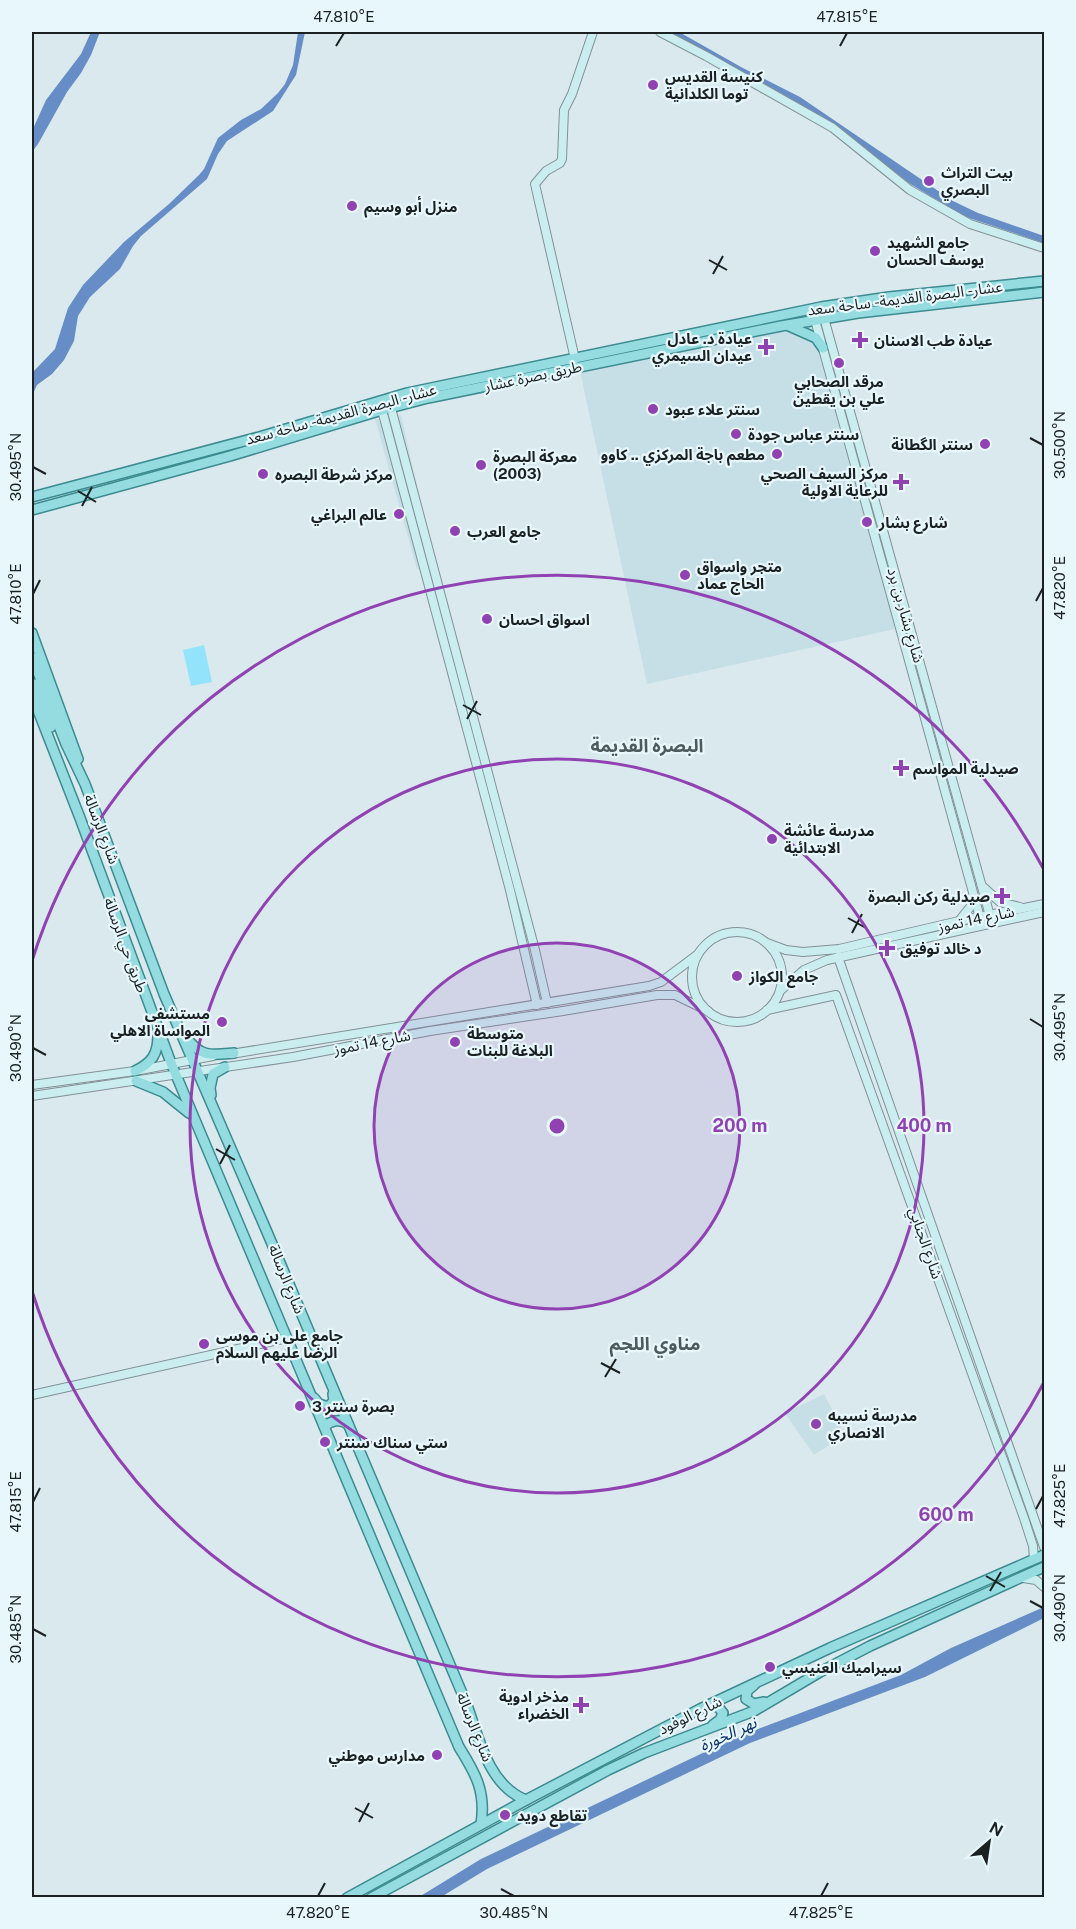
<svg xmlns="http://www.w3.org/2000/svg" width="1076" height="1929" font-family="'Public Sans','Noto Sans Arabic',sans-serif">
  <style>
    .built { fill: #c6dee6 }
    .green { fill: #93e3fd }
    .water { fill: #668dc6 }
    .lines { fill: none; stroke-linecap: round; stroke-linejoin: round }
    .secondary-casing { stroke: #839196; stroke-width: 10 }
    .primary-casing { stroke: #3c8b90; stroke-width: 12 }
    .secondary { stroke: #caedef; stroke-width: 8 }
    .primary { stroke: #94dce0; stroke-width: 9 }
    .ticks { fill: none; stroke: #1b2123; stroke-width: 2 }
    .ring { fill: none; stroke: #9142b2; stroke-width: 3 }
    .poi-dot { fill: #9142b2; stroke: #e7f7fc; stroke-width: 2 }
    .labels { text-anchor: middle; dominant-baseline: central; stroke-width: 4.5; stroke-linejoin: round; paint-order: stroke }
    .poi-label { font-size: 15px; font-weight: bold; fill: #1b2123; stroke: #e7f7fc; text-anchor: start }
    .street-label { font-size: 15px; fill: #1b2123; stroke: #e7f7fc }
    .water-label { font-size: 16px; font-style: italic; fill: #0a3065; stroke: #e7f7fc }
    .quarter-label { font-size: 18px; font-weight: bold; fill: #4d5a5e; stroke: #e7f7fc }
    .centre { fill: #9142b2; stroke: #e7f7fc; stroke-width: 3 }
    .ring-label { font-size: 18px; text-anchor: middle; font-weight: bold; fill: #9142b2; stroke: #e7f7fc; stroke-width: 4.5; stroke-linejoin: round; paint-order: stroke }
    .neatline { fill: none; stroke: #1b2123; stroke-width: 2 }
    .ticks-label { font-size: 15px; text-anchor: middle; fill: #1b2123 }
  </style>
  <rect width="100%" height="100%" fill="#dae9ee"/>
  <g class="built">
    <path d="M815,324L895,629L647,684L580,371Z"/>
    <path d="M401,415L436,569H417L375,419Z"/>
    <path d="M824,1394L845,1435L814,1455L785,1413Z"/>
  </g>
  <path class="green" d="M204,645L212,682L191,686L183,650Z"/>
  <g class="water">
    <path d="M91,32H100L91,55L81,73L67,92L38,144L32,152V131L46,100L81,54Z"/>
    <path d="M298,32H305L296,75L273,111L227,141L218,154L207,179L141,236L133,246L120,269L90,297L78,316L74,341L64,360L52,374L37,385L32,396V373L55,349L68,308L83,285L124,242L169,204L199,175L204,169L218,138L241,120L261,109L278,93L285,84L293,65Z"/>
    <path d="M665,32H679L741,67L800,97L953,201L978,213L1044,236V243L963,216L909,183L811,111L768,86Z"/>
    <path d="M1044,1607V1618L925,1677L750,1743L487,1869L441,1897H419L481,1859L734,1738L901,1675L951,1648Z"/>
  </g>
  <g class="lines">
    <g class="secondary-casing">
      <g id="secondary">
        <path d="M660,32L706,56L833,128L910,190L970,224L1044,248"/>
        <path d="M821,307L992,923"/>
        <path d="M812,309L982,925"/>
        <path d="M575,359L535,184L546,171L560,163L562,159L564,110L572,94L593,32"/>
        <path d="M391,408L535,950L547,1003"/>
        <path d="M382,410L510,890L537,1005"/>
        <path d="M982,886L1000,902L1020,907"/>
        <path d="M959,921L971,906L973,896"/>
        <circle cx="737" cy="977" r="45"/>
        <path d="M767,943L786,950L803,952L839,949L959,921L1044,904"/>
        <path d="M838,957L1044,1547"/>
        <path d="M781,990L804,970L827,960L1044,912"/>
        <path d="M767,1010L836,995L1024,1518L1033,1546L1034,1559"/>
        <path d="M231,1054L649,986L661,982L697,955"/>
        <path d="M32,1085L135,1071L213,1056"/>
        <path d="M32,1096L293,1057L430,1031L563,1011L657,995H675L708,1011"/>
        <path d="M32,1395L287,1338"/>
        <path d="M1023,1578L1036,1580L1044,1587"/>
      </g>
    </g>
    <g class="primary-casing">
      <g id="primary">
        <path d="M789,326L816,338L823,348"/>
        <path d="M32,497L259,437L407,393L821,307L889,297L1044,281"/>
        <path d="M32,510L230,456L382,410L428,398L781,326L858,313L1044,292"/>
        <path d="M32,633L78,759"/>
        <path d="M32,657L66,744L85,784L164,994L267,1232L467,1705C479,1739 489,1786 526,1800"/>
        <path d="M35,684L51,727"/>
        <path d="M32,695L80,818L171,1063L459,1747C476,1774 486,1792 481,1824"/>
        <path d="M186,1037C201,1058 211,1055 234,1053"/>
        <path d="M135,1071C152,1063 158,1054 158,1035"/>
        <path d="M136,1081L163,1092L189,1113"/>
        <path d="M211,1095L210,1088L213,1074L225,1067"/>
        <path d="M314,1398L319,1404L328,1407L334,1401L333,1394"/>
        <path d="M324,1426C332,1421 339,1418 348,1424"/>
        <path d="M754,1685L747,1691L746,1699L754,1704L764,1702"/>
        <path d="M711,1704L719,1708L723,1713L720,1720L713,1725"/>
        <path d="M347,1898L526,1800L700,1709L830,1648L1044,1555"/>
        <path d="M371,1898L608,1770L644,1753L754,1711L820,1672L870,1646L1044,1567"/>
      </g>
    </g>
    <use href="#secondary" class="secondary"/>
    <use href="#primary" class="primary"/>
  </g>
  <path class="ticks" d="M336,46L344,33M840,46L847,33M709,260L727,270M713,274L723,256M1030,438L1043,445M33,467L46,474M78,491L96,502M82,506L92,487M33,594L40,580M1036,601L1043,588M463,705L481,715M467,719L477,701M848,918L866,928M852,933L862,914M1030,1019L1043,1027M33,1048L46,1055M216,1149L235,1160M220,1164L230,1145M601,1363L620,1373M605,1377L616,1359M33,1502L40,1488M1036,1509L1043,1496M986,1576L1005,1587M990,1591L1001,1572M1030,1601L1043,1608M33,1629L46,1636M355,1808L373,1818M359,1822L369,1803M501,1889L514,1896M318,1896L325,1883M821,1896L828,1883"/>
  <circle cx="557" cy="1126" r="183" fill="#9142b2" fill-opacity=".12"/>
  <g class="ring">
    <circle cx="557" cy="1126" r="183"/>
    <circle cx="557" cy="1126" r="367"/>
    <path d="M1043 1384A550 550 0 0 1 32 1291M32 961A550 550 0 0 1 1043 868"/>
  </g>
  <g class="poi-dot">
    <circle cx="653" cy="85" r="6"/>
    <circle cx="929" cy="181" r="6"/>
    <circle cx="352" cy="206" r="6"/>
    <circle cx="875" cy="251" r="6"/>
    <path d="M857 331h6v6h6v6h-6v6h-6v-6h-6v-6h6z"/>
    <path d="M763 338h6v6h6v6h-6v6h-6v-6h-6v-6h6z"/>
    <circle cx="839" cy="363" r="6"/>
    <circle cx="653" cy="409" r="6"/>
    <circle cx="736" cy="434" r="6"/>
    <circle cx="985" cy="444" r="6"/>
    <circle cx="777" cy="454" r="6"/>
    <circle cx="481" cy="465" r="6"/>
    <circle cx="263" cy="474" r="6"/>
    <path d="M898 473h6v6h6v6h-6v6h-6v-6h-6v-6h6z"/>
    <circle cx="399" cy="514" r="6"/>
    <circle cx="867" cy="522" r="6"/>
    <circle cx="455" cy="531" r="6"/>
    <circle cx="685" cy="575" r="6"/>
    <circle cx="487" cy="619" r="6"/>
    <path d="M898 759h6v6h6v6h-6v6h-6v-6h-6v-6h6z"/>
    <circle cx="772" cy="839" r="6"/>
    <path d="M999 887h6v6h6v6h-6v6h-6v-6h-6v-6h6z"/>
    <path d="M884 939h6v6h6v6h-6v6h-6v-6h-6v-6h6z"/>
    <circle cx="737" cy="976" r="6"/>
    <circle cx="222" cy="1022" r="6"/>
    <circle cx="455" cy="1042" r="6"/>
    <circle cx="204" cy="1344" r="6"/>
    <circle cx="300" cy="1406" r="6"/>
    <circle cx="816" cy="1424" r="6"/>
    <circle cx="325" cy="1442" r="6"/>
    <circle cx="770" cy="1667" r="6"/>
    <path d="M578 1696h6v6h6v6h-6v6h-6v-6h-6v-6h6z"/>
    <circle cx="437" cy="1755" r="6"/>
    <circle cx="505" cy="1815" r="6"/>
  </g>
  <g class="labels">
    <g class="poi-label">
      <text x="665" y="76">كنيسة القديس<tspan x="665" dy="17">توما الكلدانية</tspan></text>
      <text x="941" y="172">بيت التراث<tspan x="941" dy="17">البصري</tspan></text>
      <text x="364" y="206">منزل أبو وسيم</text>
      <text x="887" y="242">جامع الشهيد<tspan x="887" dy="17">يوسف الحسان</tspan></text>
      <text x="752" y="338" text-anchor="end">عيادة د. عادل<tspan x="752" dy="17">عيدان السيمري</tspan></text>
      <text x="874" y="340">عيادة طب الاسنان</text>
      <text x="839" y="381" text-anchor="middle">مرقد الصحابي<tspan x="839" dy="17">علي بن يقطين</tspan></text>
      <text x="665" y="409">سنتر علاء عبود</text>
      <text x="748" y="434">سنتر عباس جودة</text>
      <text x="973" y="444" text-anchor="end">سنتر الگطانة</text>
      <text x="765" y="454" text-anchor="end">مطعم باجة المركزي .. كاوو</text>
      <text x="493" y="456">معركة البصرة<tspan x="493" dy="17">(2003)</tspan></text>
      <text x="888" y="473" text-anchor="end">مركز السيف الصحي<tspan x="888" dy="17">للرعاية الاولية</tspan></text>
      <text x="275" y="474">مركز شرطة البصره</text>
      <text x="387" y="514" text-anchor="end">عالم البراغي</text>
      <text x="879" y="522">شارع بشار</text>
      <text x="467" y="531">جامع العرب</text>
      <text x="697" y="566">متجر واسواق<tspan x="697" dy="17">الحاج عماد</tspan></text>
      <text x="499" y="619">اسواق احسان</text>
      <text x="913" y="768">صيدلية المواسم</text>
      <text x="784" y="830">مدرسة عائشة<tspan x="784" dy="17">الابتدائية</tspan></text>
      <text x="990" y="896" text-anchor="end">صيدلية ركن البصرة</text>
      <text x="900" y="948">د خالد توفيق</text>
      <text x="749" y="976">جامع الكواز</text>
      <text x="210" y="1013" text-anchor="end">مستشفى<tspan x="210" dy="17">المواساة اﻻهلي</tspan></text>
      <text x="467" y="1033">متوسطة<tspan x="467" dy="17">البلاغة للبنات</tspan></text>
      <text x="216" y="1335">جامع علي بن موسى<tspan x="216" dy="17">الرضا عليهم السلام</tspan></text>
      <text x="312" y="1406">بصرة سنتر 3</text>
      <text x="828" y="1415">مدرسة نسيبه<tspan x="828" dy="17">الانصاري</tspan></text>
      <text x="337" y="1442">ستي سناك سنتر</text>
      <text x="782" y="1667">سيراميك العنيسي</text>
      <text x="569" y="1696" text-anchor="end">مذخر ادوية<tspan x="569" dy="17">الخضراء</tspan></text>
      <text x="425" y="1755" text-anchor="end">مدارس موطني</text>
      <text x="517" y="1815">تقاطع دويد</text>
    </g>
    <g class="street-label">
      <text transform="translate(905 298) rotate(-7)">عشار - البصرة القديمة - ساحة سعد</text>
      <text transform="translate(533 376) rotate(-12)">طريق بصرة عشار</text>
      <text transform="translate(341 414) rotate(-15)">عشار - البصرة القديمة - ساحة سعد</text>
      <text transform="translate(906 615) rotate(74)">شارع بشار بن برد</text>
      <text transform="translate(102 829) rotate(69)">شارع الرسالة</text>
      <text transform="translate(976 919) rotate(-12)">شارع 14 تموز</text>
      <text transform="translate(126 945) rotate(70)">طريق حي الرسالة</text>
      <text transform="translate(372 1042) rotate(-11)">شارع 14 تموز</text>
      <text transform="translate(926 1243) rotate(71)">شارع الجنابي</text>
      <text transform="translate(287 1279) rotate(68)">شارع الرسالة</text>
      <text transform="translate(690 1715) rotate(-26)">شارع الوفود</text>
      <text transform="translate(475 1727) rotate(68)">شارع الرسالة</text>
    </g>
    <g class="water-label">
      <text transform="translate(728 1734) rotate(-24)">نهر الخورة</text>
    </g>
    <g class="quarter-label">
      <text x="647" y="745">البصرة القديمة</text>
      <text x="655" y="1343">مناوي اللجم</text>
    </g>
  </g>
  <circle cx="557" cy="1126" r="9" class="centre"/>
  <g class="ring-label">
    <text x="740" y="1132">200 m</text>
    <text x="924" y="1132">400 m</text>
    <text x="946" y="1521">600 m</text>
  </g>
  <rect width="1076" height="1929" fill="none" stroke="#e7f7fc" stroke-width="66"/>
  <g transform="translate(989 1842) rotate(29)" stroke="#e7f7fc" stroke-width="4.5" paint-order="stroke">
  <path d="M0-4.5L10 22L0 15L-10 22Z" fill="#1b2123"/>
  <text y="-9" font-size="16" font-weight="bold" text-anchor="middle" fill="#1b2123">N</text>
  </g>
  <rect x="33" y="33" width="1010" height="1863" class="neatline"/>
  <g class="ticks-label">
    <text x="344" y="22">47.810°E</text>
    <text x="847" y="22">47.815°E</text>
    <text transform="translate(1060 445) rotate(-90)" y="5">30.500°N</text>
    <text transform="translate(16 467) rotate(-90)" y="5">30.495°N</text>
    <text transform="translate(1060 588) rotate(-90)" y="5">47.820°E</text>
    <text transform="translate(16 594) rotate(-90)" y="5">47.810°E</text>
    <text transform="translate(1060 1027) rotate(-90)" y="5">30.495°N</text>
    <text transform="translate(16 1048) rotate(-90)" y="5">30.490°N</text>
    <text transform="translate(1060 1496) rotate(-90)" y="5">47.825°E</text>
    <text transform="translate(16 1502) rotate(-90)" y="5">47.815°E</text>
    <text transform="translate(1060 1608) rotate(-90)" y="5">30.490°N</text>
    <text transform="translate(16 1629) rotate(-90)" y="5">30.485°N</text>
    <text x="318" y="1918">47.820°E</text>
    <text x="514" y="1918">30.485°N</text>
    <text x="821" y="1918">47.825°E</text>
  </g>
</svg>
